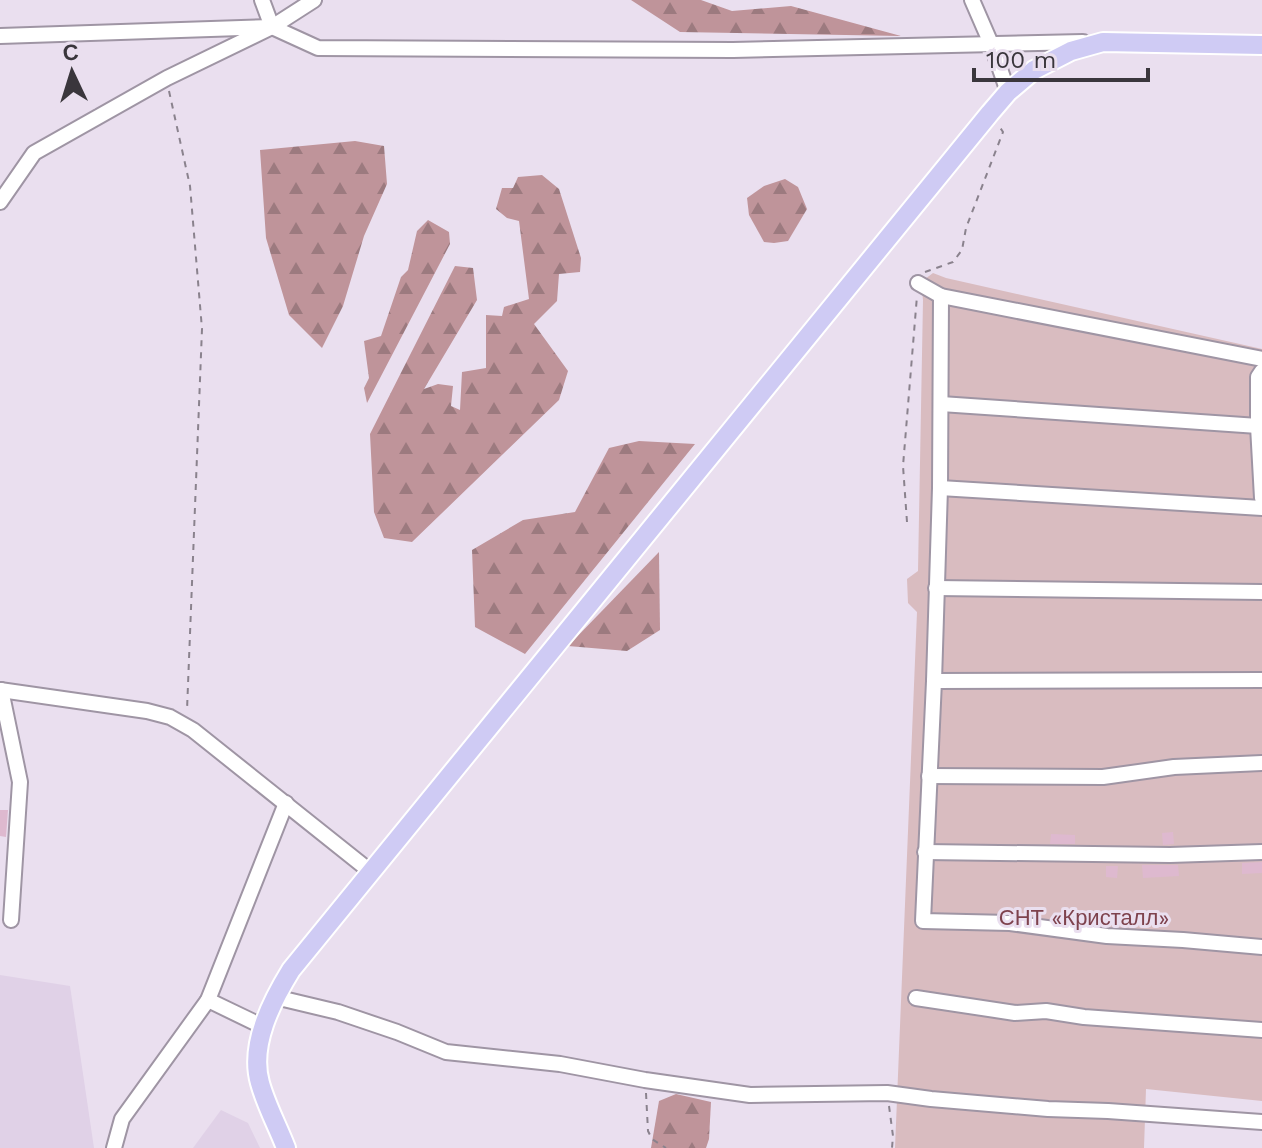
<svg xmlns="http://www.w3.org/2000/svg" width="1262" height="1148" font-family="'Work Sans',sans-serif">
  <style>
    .built { fill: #e0d1e7 }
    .forest { fill: url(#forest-firs) }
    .garden { fill: #d9bcc0 }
    .building { fill: #deb9cf }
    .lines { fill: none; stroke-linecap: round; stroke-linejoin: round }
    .minor-casing { stroke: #9f95a4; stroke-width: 18 }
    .major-casing { stroke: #fff; stroke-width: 22 }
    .path { stroke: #8a828d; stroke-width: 2; stroke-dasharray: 6 6; stroke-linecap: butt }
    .minor { stroke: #fff; stroke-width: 14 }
    .major { stroke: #cfcbf4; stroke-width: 18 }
    .labels { text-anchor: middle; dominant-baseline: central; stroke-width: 6; stroke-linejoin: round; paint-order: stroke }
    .park-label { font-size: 22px; fill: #7e424d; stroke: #eadfef }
  </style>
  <defs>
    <pattern id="forest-firs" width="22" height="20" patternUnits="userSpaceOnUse" patternTransform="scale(2)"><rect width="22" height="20" fill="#bf949a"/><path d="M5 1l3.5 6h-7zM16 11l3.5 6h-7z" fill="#9c7a7f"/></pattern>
  </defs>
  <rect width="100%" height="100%" fill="#eadfef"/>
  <g class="built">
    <path d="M0,975L70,986L94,1148H0Z"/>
    <path d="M221,1110L248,1123L260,1148H193Z"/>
  </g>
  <g class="forest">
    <path d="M631,0H701L732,11L791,6L901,36L680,32Z"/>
    <path d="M355,141L384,146L387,184L364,236L343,306L322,348L289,315L266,238L260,150Z"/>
    <path d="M542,175L559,189L581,258L580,272L559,274L557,301L534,324L568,371L559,400L412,542L384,538L374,512L370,434L455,266L473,268L477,300L424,389L438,384L453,386L451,406L460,410L462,372L486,368V315L502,316L504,307L529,299L519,221L507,218L496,209L502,188H513L518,177Z"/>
    <path d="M785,179L798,187L807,209L788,241L774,243L764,242L749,215L747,198L764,186Z"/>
    <path d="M428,220L449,232L450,244L367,403L364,388L369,378L364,341L381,336L401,277L408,270L417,231Z"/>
    <path d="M639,441L695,444L525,654L475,627L472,550L523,520L575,512L609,448Z"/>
    <path d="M659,552L660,630L627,651L568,646Z"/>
    <path d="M676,1094L711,1102L709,1139L706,1148H651L659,1101Z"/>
  </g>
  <path class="garden" d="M933,273L946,278L1262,349V1101L1146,1089L1144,1148H895L917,612L908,603L907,579L918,571L923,300L921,282Z"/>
  <g class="building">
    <path d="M0,810H8L6,837L0,836Z"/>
    <path d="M1173,832L1174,844L1163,845L1162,833Z"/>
    <path d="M1051,834L1075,835V844H1050Z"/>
    <path d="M1262,862V873L1242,874V863Z"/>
    <path d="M1142,865H1178L1179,876L1143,878Z"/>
    <path d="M1106,866H1118L1117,878L1106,877Z"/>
  </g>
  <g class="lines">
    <g class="minor-casing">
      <g id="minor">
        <path d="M262,0L272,27"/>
        <path d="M972,0L992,46L1008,92"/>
        <path d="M0,36L272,27L318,48L733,50L1083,42"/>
        <path d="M0,202L34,153L167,78L272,27L314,0"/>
        <path d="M918,283L941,296L1262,359"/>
        <path d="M941,296L940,488L934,681L923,921L1010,923L1107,936L1183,940L1262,947"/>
        <path d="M1262,371L1258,377V426L1262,498"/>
        <path d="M941,404L1258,426"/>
        <path d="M940,488L1262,508"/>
        <path d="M936,588L1262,592"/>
        <path d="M934,681L1262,680"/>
        <path d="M0,690L147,711L170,717L193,730L371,872"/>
        <path d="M1,690L20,782L11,920"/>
        <path d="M929,776L1103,777L1174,767L1262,763"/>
        <path d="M925,852L1170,855L1262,852"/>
        <path d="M275,997L338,1012L397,1032L446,1052L560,1064L645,1080L750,1095L887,1093L931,1099L1048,1109L1108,1111L1262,1122"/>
        <path d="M916,998L1015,1013L1046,1011L1084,1017L1262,1030"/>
        <path d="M208,1000L264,1027"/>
        <path d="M114,1148L122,1119L208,1000L286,803"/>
      </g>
    </g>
    <g class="major-casing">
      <path id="major" d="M286,1148C278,1127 266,1105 260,1083C249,1045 272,1001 291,970L990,113L1008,92L1034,70L1071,51L1103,42L1262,45"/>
    </g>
    <g class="path">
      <path d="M169,91L190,186L202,329L187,710"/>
      <path d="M925,272L953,262L962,250L966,228L1003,132L999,126"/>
      <path d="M907,522L903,466L917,296"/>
      <path d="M646,1093L648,1131L652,1139L666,1148"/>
      <path d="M889,1106L893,1136L892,1148"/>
    </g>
    <use href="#minor" class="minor"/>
    <use href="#major" class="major"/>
  </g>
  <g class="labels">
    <g class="park-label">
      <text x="1084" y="917">СНТ «Кристалл»</text>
    </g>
  </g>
  <g transform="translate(72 72) rotate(356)" stroke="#eadfef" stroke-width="6" paint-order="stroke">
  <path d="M0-6L14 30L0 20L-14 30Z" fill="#3a363c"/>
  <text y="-12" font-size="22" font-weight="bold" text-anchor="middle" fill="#3a363c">С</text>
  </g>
  <path d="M974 68v12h174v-12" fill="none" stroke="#3a363c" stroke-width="4"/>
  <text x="986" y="68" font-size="24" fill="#3a363c" stroke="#eadfef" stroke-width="6" paint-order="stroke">100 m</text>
</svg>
